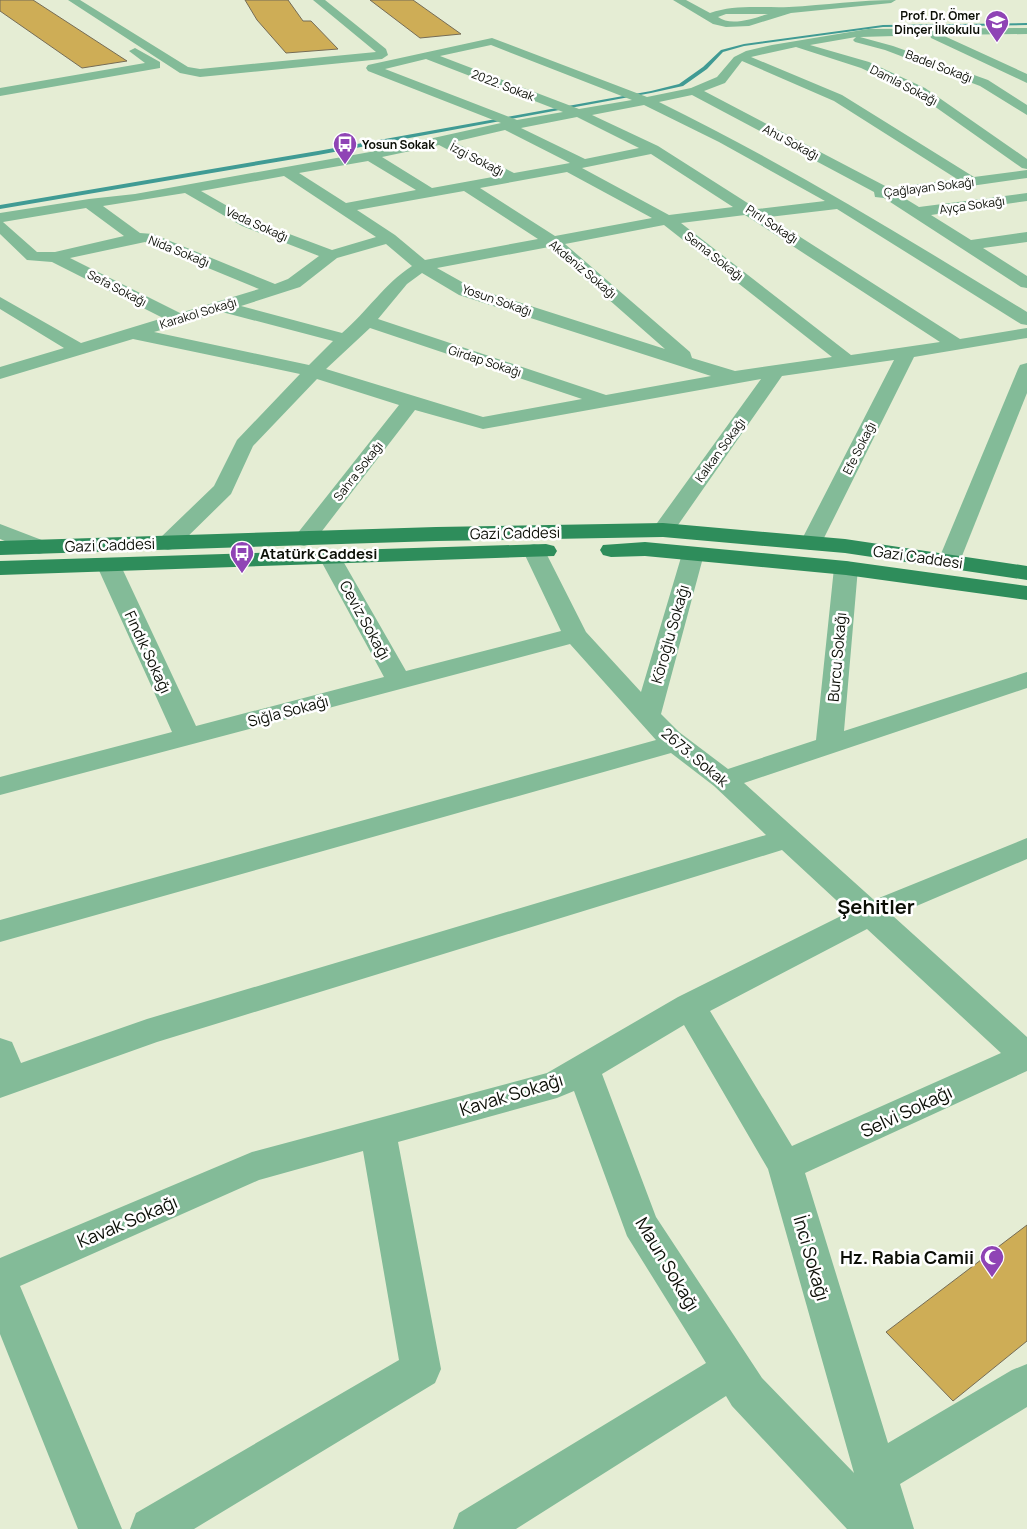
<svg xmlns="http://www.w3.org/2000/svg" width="1027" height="1529" font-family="Manrope,sans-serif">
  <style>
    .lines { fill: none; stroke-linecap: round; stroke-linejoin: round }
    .stream { fill: #409b94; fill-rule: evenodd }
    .building { fill: #cead56; stroke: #756c56 }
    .minor { fill: #83bb98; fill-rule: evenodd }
    .major { fill: #2e8d5b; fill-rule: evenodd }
    .labels { text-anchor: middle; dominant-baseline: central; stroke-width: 5; stroke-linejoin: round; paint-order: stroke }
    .far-poi-label { font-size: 12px; font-weight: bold; fill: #0b0e06; stroke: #fff; text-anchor: end }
    .far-street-label { font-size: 12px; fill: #0b0e06; stroke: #fff }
    .street-label { font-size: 15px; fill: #0b0e06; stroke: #fff }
    .poi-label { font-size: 15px; font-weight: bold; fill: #0b0e06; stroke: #fff; text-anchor: start }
    .near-street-label { font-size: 18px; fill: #0b0e06; stroke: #fff }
    .near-poi-label { font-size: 18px; font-weight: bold; fill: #0b0e06; stroke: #fff; text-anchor: end }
    .district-label { font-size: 20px; font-weight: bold; fill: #0b0e06; stroke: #fff }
  </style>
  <rect width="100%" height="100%" fill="#e5edd4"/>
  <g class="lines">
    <path class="stream" d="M1027,23V25L883,27L744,46L723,52L707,69L683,86L651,93L318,155L0,209V205L318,151L651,91L679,84L703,67L721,50L744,44L883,25Z"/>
  </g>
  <g class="building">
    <path d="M0,0H33L127,61L82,68L0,11Z"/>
    <path d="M245,0H288L303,21H311L338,49L286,53L257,20Z"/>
    <path d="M370,0H413L461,34L420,38Z"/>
    <path d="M1027,1225V1341L953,1401L886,1332Z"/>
  </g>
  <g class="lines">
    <g class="minor">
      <path d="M68,0H80L188,67L200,69L376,52L313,0H325L386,49L388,55L382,59L200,77L180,73Z"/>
      <path d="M673,0H686L710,13C735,4 763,8 789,7C825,5 860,0 896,0L891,3L791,13L749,26L726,27L713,24ZM726,14H768C754,18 731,27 718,17Z"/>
      <path d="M1027,28V34L942,35L1027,74V83L931,38L930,35L860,37L893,46L988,80L1027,105V115L980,86L885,50L855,42L853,40L856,37L810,45L869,62L925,88L1027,159V169L1022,168L917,94L861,68L796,47L751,57L842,95L974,177L1027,170V178L901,196L919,207L1027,193V201L931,215L971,240L1027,232V242L983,248L1027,276V288L1021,287L884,198L875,197L874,192L692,95L659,102C786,164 906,238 1027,312V325L1021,324L837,209L769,217L960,339L1027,328V338L914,357L819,548L811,550L803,548L800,543L894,360L782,376L671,535L663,537L655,535L652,530L761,379L483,429L415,410L312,544L304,546L296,544L293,539L399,405L317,379L253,446L231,494L176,548L168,550L160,548L157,543L160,538L214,486L237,440L300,374L133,339L0,379V367L64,348L0,309V297L81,343L163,318L52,262L27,260L0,234V213L89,199L135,194L370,152L501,123L368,71L366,68L368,65L492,38L647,97L691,88L717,77L734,57L746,51L772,45L868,29ZM491,45L632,100L579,109L440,56ZM426,59L563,112L517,120L385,69ZM742,61L834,101L957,179L889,188L704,91L725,83ZM644,105L719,142L825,201L757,209L658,146L592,115ZM577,117L639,148L585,159L521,128ZM505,130L570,163L514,173L454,142ZM439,145L498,176L432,188L382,157ZM651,154L733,207L669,215L582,168ZM368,161L416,190L346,203L299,173ZM567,172L652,218L555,236L480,188ZM284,176L376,237L332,250L252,220L201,191ZM464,191L538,239L425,260L395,235L357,210ZM185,193L242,226L319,256L288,279L275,284L153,234L140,233L103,206ZM86,208L124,236L55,252H37L3,222ZM745,215L940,342L851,355L681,223ZM664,225L832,357L735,371L692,358L690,352L565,244ZM145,242L259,289L180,313L70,258ZM386,244L412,266C384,284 367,312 342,333L241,306L300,287L337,258ZM549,247L665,349L471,287L437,268ZM422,273L459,295L711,376L606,395L378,319L407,284ZM222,312L333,341L309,365L154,332ZM370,328L582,399L483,417L326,369Z"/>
      <path d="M135,48L160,62V68L0,96V88L145,63L129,51Z"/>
      <path d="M1027,363V393L960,561L957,566L949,568L941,566L938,561L1018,369L1020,365Z"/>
      <path d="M0,524L47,542L50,547L47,552L39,554L31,552L0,539Z"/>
      <path d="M534,544L542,546L545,551L586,632L641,692L682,554L685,549L693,547L701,549L704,554L661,714L679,732L728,769L816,740L834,568L838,563L846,561L854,563L858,568L844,731L1027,672V688L744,783L874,900L1027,838V859L893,916L1027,1037V1071L805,1173L888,1443L1012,1370L1027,1364V1407L900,1484L914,1529H847L732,1406L726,1396L516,1529H453L459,1513L706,1363L627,1236L574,1091L557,1098L398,1142L441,1369L435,1383L194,1529H130L136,1513L399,1360L363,1151L259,1180L20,1286L122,1529H78L0,1334V1258L252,1152L547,1073L678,997L849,912L782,850L157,1042L0,1098V1038L12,1042L21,1063L147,1019L766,835L714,786L671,753L0,942V920L656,740L570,644L0,795V777L172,732L97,566L101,561L109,559L117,561L121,566L196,726L384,677L320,559L323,554L331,552L339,554L406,671L561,631L523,551L526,546ZM867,929L1001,1053L792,1146L710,1011ZM684,1025L768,1169L854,1473L762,1378L656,1217L602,1074Z"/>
    </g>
    <g class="major">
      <path d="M663,523L845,539L1027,566V580L845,553L663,537L436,541L0,555V541L436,527Z"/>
      <path d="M645,542L846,561L1027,586V600L846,575L645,556L611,557L603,555L600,550L603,545Z"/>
      <path d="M546,544L554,546L557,551L554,556L0,575V561Z"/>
    </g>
  </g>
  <defs>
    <g id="school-pin" transform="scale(1.25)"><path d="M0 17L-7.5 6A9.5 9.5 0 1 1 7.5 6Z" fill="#8f44b5" stroke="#fff"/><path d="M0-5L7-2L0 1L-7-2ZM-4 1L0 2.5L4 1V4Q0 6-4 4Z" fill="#fff"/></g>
    <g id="bus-pin" transform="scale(1.25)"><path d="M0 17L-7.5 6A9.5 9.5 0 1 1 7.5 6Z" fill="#8f44b5" stroke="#fff"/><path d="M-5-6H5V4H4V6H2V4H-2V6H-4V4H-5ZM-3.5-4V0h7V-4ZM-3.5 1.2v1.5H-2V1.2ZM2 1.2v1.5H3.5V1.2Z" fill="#fff"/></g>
    <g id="mosque-pin" transform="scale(1.25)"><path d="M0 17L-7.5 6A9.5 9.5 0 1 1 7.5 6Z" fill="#8f44b5" stroke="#fff"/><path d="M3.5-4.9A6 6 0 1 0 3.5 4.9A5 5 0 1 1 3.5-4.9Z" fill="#fff"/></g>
  </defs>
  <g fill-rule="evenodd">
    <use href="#school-pin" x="997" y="22"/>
    <use href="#bus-pin" x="345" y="144"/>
    <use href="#bus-pin" x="242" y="553"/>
    <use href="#mosque-pin" x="992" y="1257"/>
  </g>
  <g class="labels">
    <g class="far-poi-label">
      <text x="980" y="15">Prof. Dr. Ömer<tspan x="980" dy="14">Dinçer İlkokulu</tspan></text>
      <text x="362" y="144" text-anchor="start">Yosun Sokak</text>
    </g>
    <g class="far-street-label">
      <text transform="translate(939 66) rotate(21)">Badel Sokağı</text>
      <text transform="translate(503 85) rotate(21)">2022. Sokak</text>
      <text transform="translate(904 85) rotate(27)">Damla Sokağı</text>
      <text transform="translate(791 142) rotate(28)">Ahu Sokağı</text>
      <text transform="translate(477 159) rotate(27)">İzgi Sokağı</text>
      <text transform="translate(929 187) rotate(-7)">Çağlayan Sokağı</text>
      <text transform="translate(972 205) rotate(-8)">Ayça Sokağı</text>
      <text transform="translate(257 224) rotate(24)">Veda Sokağı</text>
      <text transform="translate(772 224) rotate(33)">Pırıl Sokağı</text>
      <text transform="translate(179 251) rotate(22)">Nida Sokağı</text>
      <text transform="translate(714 256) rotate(38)">Sema Sokağı</text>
      <text transform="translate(583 269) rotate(40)">Akdeniz Sokağı</text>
      <text transform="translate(117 288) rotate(27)">Sefa Sokağı</text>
      <text transform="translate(497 300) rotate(19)">Yosun Sokağı</text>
      <text transform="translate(198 313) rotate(-17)">Karakol Sokağı</text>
      <text transform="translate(485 361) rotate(18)">Girdap Sokağı</text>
      <text transform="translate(859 448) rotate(-63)">Efe Sokağı</text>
      <text transform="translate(720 450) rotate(-54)">Kalkan Sokağı</text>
      <text transform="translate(358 471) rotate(-52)">Sahra Sokağı</text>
    </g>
    <g class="street-label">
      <text transform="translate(515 533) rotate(-1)">Gazi Caddesi</text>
      <text transform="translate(110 545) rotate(-2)">Gazi Caddesi</text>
      <text transform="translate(918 557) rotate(8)">Gazi Caddesi</text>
      <text transform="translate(365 620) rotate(61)">Ceviz Sokağı</text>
      <text transform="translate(670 634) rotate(-74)">Köroğlu Sokağı</text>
      <text transform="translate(148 652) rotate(65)">Fındık Sokağı</text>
      <text transform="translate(837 657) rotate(-85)">Burcu Sokağı</text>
      <text transform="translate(288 711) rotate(-15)">Sığla Sokağı</text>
      <text transform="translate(695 757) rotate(40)">2673. Sokak</text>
    </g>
    <g class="poi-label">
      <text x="260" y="553">Atatürk Caddesi</text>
    </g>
    <g class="near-street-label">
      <text transform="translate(511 1094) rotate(-17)">Kavak Sokağı</text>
      <text transform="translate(906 1111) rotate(-25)">Selvi Sokağı</text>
      <text transform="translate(127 1221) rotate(-23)">Kavak Sokağı</text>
      <text transform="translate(812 1258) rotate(74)">İnci Sokağı</text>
      <text transform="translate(668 1264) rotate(59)">Maun Sokağı</text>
    </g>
    <g class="near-poi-label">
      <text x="974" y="1257">Hz. Rabia Camii</text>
    </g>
    <g class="district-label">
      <text x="876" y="906">Şehitler</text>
    </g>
  </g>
</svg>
